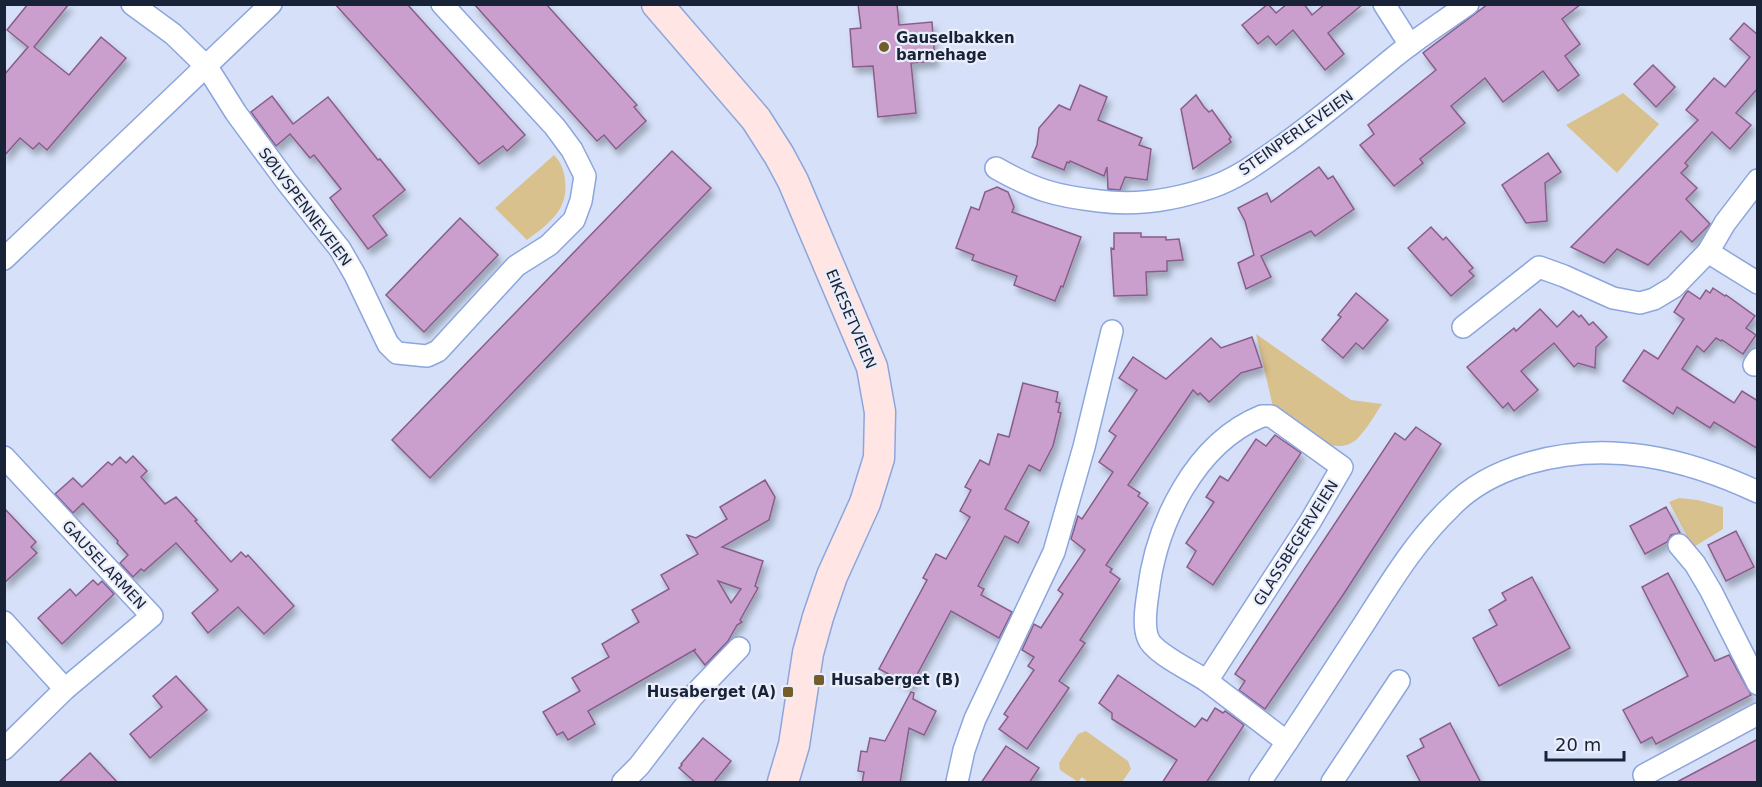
<svg xmlns="http://www.w3.org/2000/svg" width="1762" height="787" font-family="'DejaVu Sans',sans-serif">
  <style>
    .green { fill: #d9c18e }
    .building { fill: #cb9fcd; stroke: #885d8a; stroke-width: 1.5; fill-rule: evenodd; filter: url(#shadow) }
    .lines { fill: none; stroke-linecap: round; stroke-linejoin: round }
    .street-casing { stroke: #8ca6dd; stroke-width: 24 }
    .secondary-casing { stroke: #8ca6dd; stroke-width: 33 }
    .street { stroke: #fff; stroke-width: 21 }
    .secondary { stroke: #ffe6e4; stroke-width: 30 }
    .poi-dot { fill: #745d2d; stroke: #e9eefa; stroke-width: 2 }
    .labels { text-anchor: middle; dominant-baseline: central; stroke-width: 4.5; stroke-linejoin: round; paint-order: stroke }
    .poi-label { font-size: 15px; font-weight: bold; fill: #192338; stroke: #e9eefa; text-anchor: start }
    .street-label { font-size: 15px; fill: #192338; stroke: #e9eefa }
  </style>
  <defs>
    <filter id="shadow"><feDropShadow dx="3.5" dy="6" stdDeviation="3" flood-color="#0004"/></filter>
  </defs>
  <rect width="100%" height="100%" fill="#d6e1f9"/>
  <g class="green">
    <path d="M1623,93L1659,124L1617,173L1566,125Z"/>
    <path d="M554,155C561,162 564,170 565,180C569,210 548,224 527,240L495,208Z"/>
    <path d="M1256,334L1351,400L1382,404C1374,416 1367,429 1357,439C1331,461 1296,426 1274,411Z"/>
    <path d="M1679,498L1698,500L1723,507V529L1689,550L1683,541L1687,536L1669,502Z"/>
    <path d="M1086,731L1128,761L1131,769L1122,782H1088L1082,777L1078,782L1060,770L1059,763L1078,734Z"/>
  </g>
  <g class="building">
    <path d="M28,4H69L34,47L69,75L101,37L126,58L47,150L39,143L33,149L20,138L4,156V75L28,47L7,30Z"/>
    <path d="M335,4H407L525,135L507,151L503,146L479,164Z"/>
    <path d="M474,4H546L637,105L634,107L646,121L616,149L604,135L597,141Z"/>
    <path d="M858,4H897L899,25L932,22L935,61L911,63L916,113L878,117L873,66L853,67L850,29L861,28Z"/>
    <path d="M1268,4L1276,13L1287,4H1304L1312,15L1325,4H1363L1328,33L1344,54L1325,70L1293,30L1276,45L1268,36L1258,44L1242,25Z"/>
    <path d="M1488,4H1581L1562,19L1580,44L1565,56L1579,75L1558,91L1543,71L1503,102L1485,78L1451,106L1465,123L1420,159L1423,163L1394,186L1360,145L1374,134L1368,125L1436,70L1423,53Z"/>
    <path d="M1744,23L1758,35V88L1736,113L1751,125L1730,149L1712,132L1685,163L1688,166L1681,173L1697,188L1686,199L1710,224L1692,242L1681,231L1648,265L1617,249L1604,263L1571,247L1698,120L1686,110L1714,78L1725,87L1750,57L1730,39Z"/>
    <path d="M1653,65L1675,87L1656,107L1634,84Z"/>
    <path d="M1080,85L1107,97L1098,120L1142,138L1139,145L1151,149L1147,180L1125,177L1120,190L1108,189L1107,167L1104,176L1070,161L1069,163L1067,162L1064,170L1032,157L1037,145L1039,128L1059,105L1070,110Z"/>
    <path d="M1196,95L1204,107L1209,112L1212,110L1231,137L1229,139L1231,142L1193,169L1181,109Z"/>
    <path d="M272,96L293,124L328,97L378,160L380,159L405,190L373,216L387,235L368,249L330,198L341,189L314,155L310,158L290,134L276,146L251,112Z"/>
    <path d="M672,151L711,188L430,478L392,440Z"/>
    <path d="M1548,153L1561,172L1545,183L1547,221L1526,223L1502,185Z"/>
    <path d="M1319,167L1328,179L1333,176L1354,209L1315,236L1311,231L1261,256L1271,277L1246,289L1238,263L1254,255L1245,221L1238,208L1267,193L1271,202Z"/>
    <path d="M997,187L1008,192L1014,207L1012,212L1081,237L1063,287L1061,286L1055,301L1014,285L1017,276L972,260L974,255L956,248L971,207L979,210L985,192Z"/>
    <path d="M460,218L498,255L424,332L386,295Z"/>
    <path d="M1431,227L1443,240L1446,237L1473,268L1469,271L1474,276L1451,296L1408,248Z"/>
    <path d="M1114,233H1141V237H1166V240L1179,239L1183,260L1167,261V271L1146,272L1147,295L1114,296L1111,248L1114,249Z"/>
    <path d="M1713,288L1725,296L1726,295L1755,316L1746,328L1756,335L1743,354L1722,340L1721,341L1716,338L1704,352L1697,346L1682,369L1734,403L1742,391L1758,401V449L1714,422L1710,428L1677,407L1673,414L1623,381L1644,350L1658,359L1684,319L1674,312L1686,293L1688,291L1700,299L1706,290L1710,293Z"/>
    <path d="M1356,293L1388,320L1363,349L1356,343L1343,358L1322,340L1341,317L1338,315Z"/>
    <path d="M1540,309L1557,327L1573,311L1579,317L1581,315L1589,325L1593,322L1607,337L1596,347L1595,368L1578,363L1574,367L1554,343L1521,371L1538,390L1514,411L1508,403L1503,408L1467,367L1514,328L1516,331Z"/>
    <path d="M1252,337L1262,367L1241,373L1209,402L1200,393L1198,395L1193,390L1128,485L1140,493L1138,496L1148,503L1106,565L1112,569L1110,572L1120,579L1080,640L1085,643L1059,681L1069,688L1027,749L999,729L1008,717L1004,714L1034,670L1028,666L1034,657L1022,650L1034,624L1041,628L1063,594L1058,590L1085,550L1071,539L1078,516L1082,519L1113,472L1099,462L1116,436L1109,431L1137,390L1119,378L1133,357L1166,379L1211,338L1221,348Z"/>
    <path d="M1023,383L1058,392L1056,402L1060,403L1058,412L1061,413L1053,446L1040,471L1029,465L1005,509L1029,522L1018,543L1005,536L978,586L984,589L981,595L1012,612L999,638L951,611L911,686L879,669L927,580L923,578L936,554L946,559L970,517L960,511L971,490L965,487L980,460L989,465L998,434L1009,437Z"/>
    <path d="M1416,427L1441,444L1343,595L1265,709L1239,690L1245,681L1235,674L1395,433L1405,440Z"/>
    <path d="M1275,435L1301,453L1213,585L1187,567L1196,551L1186,543L1214,502L1206,497L1220,476L1228,481L1256,439L1266,446Z"/>
    <path d="M133,456L147,471L141,477L165,504L176,497L197,520L195,521L231,562L241,552L246,557L248,555L294,606L264,634L238,607L208,633L192,613L218,590L176,543L144,571L141,569L133,577L120,563L128,555L117,543L118,541L83,503L73,513L55,494L73,478L82,487L108,462L112,465L120,457L126,463Z"/>
    <path d="M765,480L775,497L769,520L722,547L763,561L755,586L758,588L740,620L742,622L737,625L728,641L705,665L694,651L696,649L588,711L595,724L568,740L563,732L557,735L543,712L580,691L572,678L609,657L602,644L639,622L632,610L669,589L661,575L698,554L687,535L696,538L727,519L720,507ZM718,581L741,589L731,603Z"/>
    <path d="M1666,507L1680,533L1671,535L1667,542L1645,554L1630,526Z"/>
    <path d="M4,508L36,542L31,547L37,553L4,583Z"/>
    <path d="M1736,531L1754,567L1726,581L1708,545Z"/>
    <path d="M1668,573L1715,661L1729,655L1751,695L1656,744L1652,737L1641,743L1623,710L1688,676L1642,587Z"/>
    <path d="M1532,577L1570,648L1499,686L1473,638L1497,625L1489,610L1506,600L1502,593Z"/>
    <path d="M93,580L98,585L102,581L114,594L62,644L38,618L70,589L76,596Z"/>
    <path d="M1118,675L1195,727L1202,718L1207,721L1215,708L1223,713L1225,711L1244,725L1206,783H1162L1177,760L1112,719V713L1099,703Z"/>
    <path d="M176,676L207,710L150,758L130,734L162,707L153,696Z"/>
    <path d="M911,692L914,693L913,699L936,711L924,735L909,728L900,783H862L864,772L858,771L861,751L867,752L870,738L885,741Z"/>
    <path d="M1450,723L1481,783H1421L1407,756L1424,747L1420,739Z"/>
    <path d="M703,738L731,761L713,783H696L679,768L682,765L681,764Z"/>
    <path d="M1758,739V783H1675Z"/>
    <path d="M1006,746L1039,768L1029,783H981Z"/>
    <path d="M90,753L118,783H58Z"/>
  </g>
  <g class="lines">
    <g class="street-casing">
      <g id="street">
        <path d="M132,4L173,34L207,67L236,113L286,181L340,249L355,275L388,344L397,353L427,356L438,351L516,266L549,245L574,220L581,201L585,176L572,150L555,127L442,4"/>
        <path d="M1384,4L1410,45"/>
        <path d="M996,168C1035,190 1055,196 1099,201C1137,206 1175,200 1212,187C1239,178 1263,159 1286,143C1323,116 1358,87 1393,58C1417,38 1443,22 1468,4"/>
        <path d="M1708,252L1758,283"/>
        <path d="M4,259L271,4"/>
        <path d="M1463,327L1539,267L1564,276L1613,298L1640,303L1654,299L1674,287L1708,252L1725,223L1758,180"/>
        <path d="M1754,365L1758,359"/>
        <path d="M1262,416H1271L1342,467L1310,522L1207,681C1194,672 1153,653 1148,638C1143,626 1146,606 1148,593C1156,524 1195,443 1262,416Z"/>
        <path d="M4,457L152,616L65,689L4,749"/>
        <path d="M1679,545L1695,564L1711,591L1758,684"/>
        <path d="M4,622L65,689"/>
        <path d="M1207,681L1287,742"/>
        <path d="M1644,775L1758,714"/>
        <path d="M623,782L639,766L692,697L739,648"/>
        <path d="M957,782L964,750L975,719L1054,552L1084,447L1112,331"/>
        <path d="M1260,782C1295,731 1328,679 1362,627C1389,585 1415,541 1451,507C1472,485 1501,471 1529,463C1608,440 1685,458 1758,492"/>
        <path d="M1332,782L1399,681"/>
      </g>
    </g>
    <g class="secondary-casing">
      <path id="secondary" d="M657,4L756,119L779,155L793,181L872,367L880,412L879,458L865,503L832,576L818,617L808,653L794,745L783,782"/>
    </g>
    <use href="#street" class="street"/>
    <use href="#secondary" class="secondary"/>
  </g>
  <g class="poi-dot">
    <circle cx="884" cy="47" r="6"/>
    <rect x="813" y="674" width="12" height="12" rx="3"/>
    <rect x="782" y="686" width="12" height="12" rx="3"/>
  </g>
  <g class="labels">
    <g class="poi-label">
      <text x="896" y="38">Gauselbakken<tspan x="896" dy="17">barnehage</tspan></text>
      <text x="831" y="680">Husaberget (B)</text>
      <text x="776" y="692" text-anchor="end">Husaberget (A)</text>
    </g>
    <g class="street-label">
      <text transform="translate(1296 133) rotate(-35)">STEINPERLEVEIEN</text>
      <text transform="translate(305 207) rotate(53)">SØLVSPENNEVEIEN</text>
      <text transform="translate(851 319) rotate(67)">EIKESETVEIEN</text>
      <text transform="translate(1296 543) rotate(-58)">GLASSBEGERVEIEN</text>
      <text transform="translate(104 565) rotate(47)">GAUSELARMEN</text>
    </g>
  </g>
  <rect width="1762" height="787" fill="none" stroke="#192338" stroke-width="12"/>
  <path d="M1546 751v9h78v-9" fill="none" stroke="#192338" stroke-width="3"/>
  <text x="1555" y="751" font-size="18" fill="#192338" stroke="#e9eefa" stroke-width="4.5" paint-order="stroke">20 m</text>
</svg>
